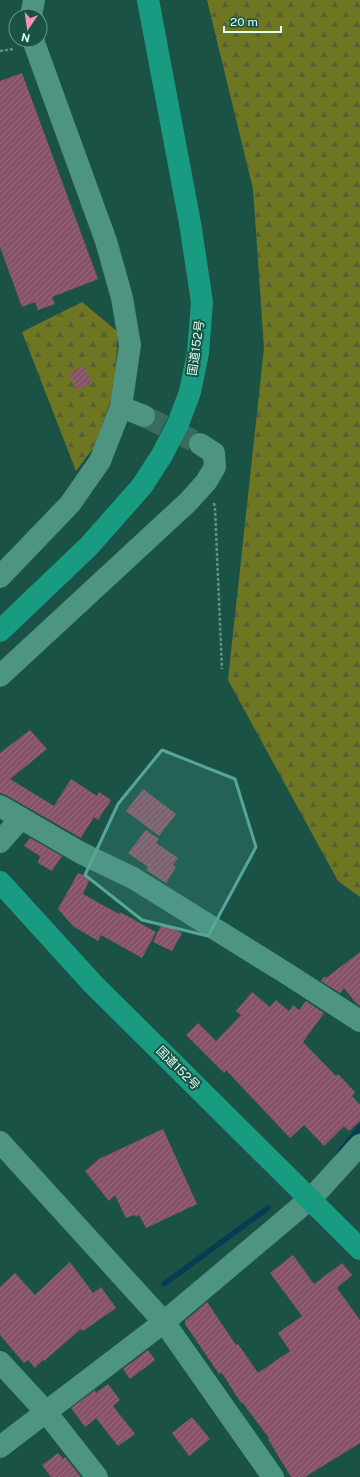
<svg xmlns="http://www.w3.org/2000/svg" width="360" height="1477" font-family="'Public Sans','Noto Sans JP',sans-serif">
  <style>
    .forest { fill: url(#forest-firs) }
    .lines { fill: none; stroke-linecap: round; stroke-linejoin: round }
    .stream { stroke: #083c53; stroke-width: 5.5 }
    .building { fill: url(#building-hatch) }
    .minor-tunnel { stroke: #376c5f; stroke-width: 22; stroke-dasharray: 22 11; stroke-linecap: butt }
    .path { stroke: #639387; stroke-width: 2.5; stroke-dasharray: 3 2; stroke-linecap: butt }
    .minor { stroke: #4d9481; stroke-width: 22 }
    .highway { stroke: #189b80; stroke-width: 22 }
    .marked { fill: #56a69c; fill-opacity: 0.2; stroke: #56a69c; stroke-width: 3; stroke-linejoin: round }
    .labels { text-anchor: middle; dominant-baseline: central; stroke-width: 4; stroke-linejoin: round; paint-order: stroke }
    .street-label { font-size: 12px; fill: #dbfef2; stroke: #1a5245 }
  </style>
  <defs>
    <pattern id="forest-firs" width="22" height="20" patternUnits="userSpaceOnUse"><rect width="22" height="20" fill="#6f7621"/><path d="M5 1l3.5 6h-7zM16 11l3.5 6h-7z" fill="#586135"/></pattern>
    <pattern id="building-hatch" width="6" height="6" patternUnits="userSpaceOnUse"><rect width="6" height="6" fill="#885268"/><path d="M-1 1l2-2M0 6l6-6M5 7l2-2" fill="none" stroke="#986c7e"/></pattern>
  </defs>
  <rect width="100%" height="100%" fill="#1a5245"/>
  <g class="forest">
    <path d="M207,0H360V897L338,881L228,680L264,348L253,189Z"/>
    <path d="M82,302L118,332L114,392L94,447L76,471L22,332Z"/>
  </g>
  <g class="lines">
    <g class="stream">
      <path d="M339,1153L360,1127"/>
      <path d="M164,1284L268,1208"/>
    </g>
  </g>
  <g class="building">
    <path d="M22,73L98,279L52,297L55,304L38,310L35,302L22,307L0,247V81Z"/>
    <path d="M84,366L92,383L77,390L69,373Z"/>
    <path d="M30,730L47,749L10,779L54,806L71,779L97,796L99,792L111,800L98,820L94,817L81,838L6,795L0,793V753Z"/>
    <path d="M143,789L176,814L159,836L126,811Z"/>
    <path d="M146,830L159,839L156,843L178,858L173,865L176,867L166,883L146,870L148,867L128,853Z"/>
    <path d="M30,838L62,856L52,871L38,863L40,856L24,846Z"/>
    <path d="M78,873L90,878L83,894L119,914L120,912L156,932L142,958L101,935L98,941L73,926L58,909Z"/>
    <path d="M162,923L182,933L172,951L153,942Z"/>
    <path d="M360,952V1006L356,1003L344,988L340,993L321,981L324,977L326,978Z"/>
    <path d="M252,992L270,1007L276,1000L289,1011L293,1005L299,1010L306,1001L324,1013L303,1042L336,1076L338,1074L355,1092L352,1096L360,1105V1121L349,1131L344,1126L324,1146L304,1125L290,1138L226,1070L224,1073L186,1035L198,1023L216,1041L241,1015L236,1011Z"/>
    <path d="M163,1129L197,1204L146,1228L139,1215L136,1217L135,1215L126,1218L115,1195L109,1201L85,1171L99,1159Z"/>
    <path d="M293,1255L314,1284L342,1263L352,1275L337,1288L360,1320V1443L305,1477H291L268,1439L269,1438L242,1402L241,1403L222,1373L219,1374L185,1324V1321L207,1302L236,1345L238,1344L258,1373L290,1351L278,1333L302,1316L270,1273Z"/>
    <path d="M70,1262L93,1293L101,1287L116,1308L83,1331L81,1329L44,1361L43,1360L35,1368L28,1360L24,1363L0,1335V1287L15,1273L35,1295Z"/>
    <path d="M148,1350L155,1360L130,1379L123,1369Z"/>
    <path d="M108,1384L120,1400L113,1406L135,1434L118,1446L96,1418L85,1427L71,1408L95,1390L96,1393Z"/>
    <path d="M192,1417L210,1439L189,1456L172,1433Z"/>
    <path d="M58,1453L63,1459L65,1457L81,1477H51L42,1465Z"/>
  </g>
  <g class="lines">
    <path class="minor-tunnel" d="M144,416L200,444"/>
    <g class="path">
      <path d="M0,51L14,49"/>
      <path d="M214,503L215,508L222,669"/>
    </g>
    <g class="minor">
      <path d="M31,16L34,0"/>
      <path d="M121,407L144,416"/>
      <path d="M0,577L70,504L100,461L121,407L130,345L122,298L106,241L33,40"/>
      <path d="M0,676L188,502L206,482L215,467L214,453L200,444"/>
      <path d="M0,806L81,853L133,878L289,975L360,1021"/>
      <path d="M0,842L21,818"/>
      <path d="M0,1142L164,1322L273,1477"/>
      <path d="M0,1362L46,1412L97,1477"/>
      <path d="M0,1447L164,1322L298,1209L319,1190L360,1145"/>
    </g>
    <g class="highway">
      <path d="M0,631L89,546L142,486L162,455L178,424L190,392L198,353L202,302L190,223L148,0"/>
      <path d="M0,882L93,984L360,1249"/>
    </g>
  </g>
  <path class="marked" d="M162,750L235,779L256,847L208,936L142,920L85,875L118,804Z"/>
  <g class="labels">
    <g class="street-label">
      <text transform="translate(196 348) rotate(-82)">国道152号</text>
      <text transform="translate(178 1068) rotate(45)">国道152号</text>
    </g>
  </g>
  <g transform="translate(28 28) rotate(193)"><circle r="19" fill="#1a5245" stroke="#67978a"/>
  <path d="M0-3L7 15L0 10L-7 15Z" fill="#fe8ebd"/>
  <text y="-6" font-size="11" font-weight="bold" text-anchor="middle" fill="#dbfef2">N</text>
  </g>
  <path d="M224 26v6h57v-6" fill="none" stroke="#dbfef2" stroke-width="2"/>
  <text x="230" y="26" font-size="12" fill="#dbfef2" stroke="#1a5245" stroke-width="3" paint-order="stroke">20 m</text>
</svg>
